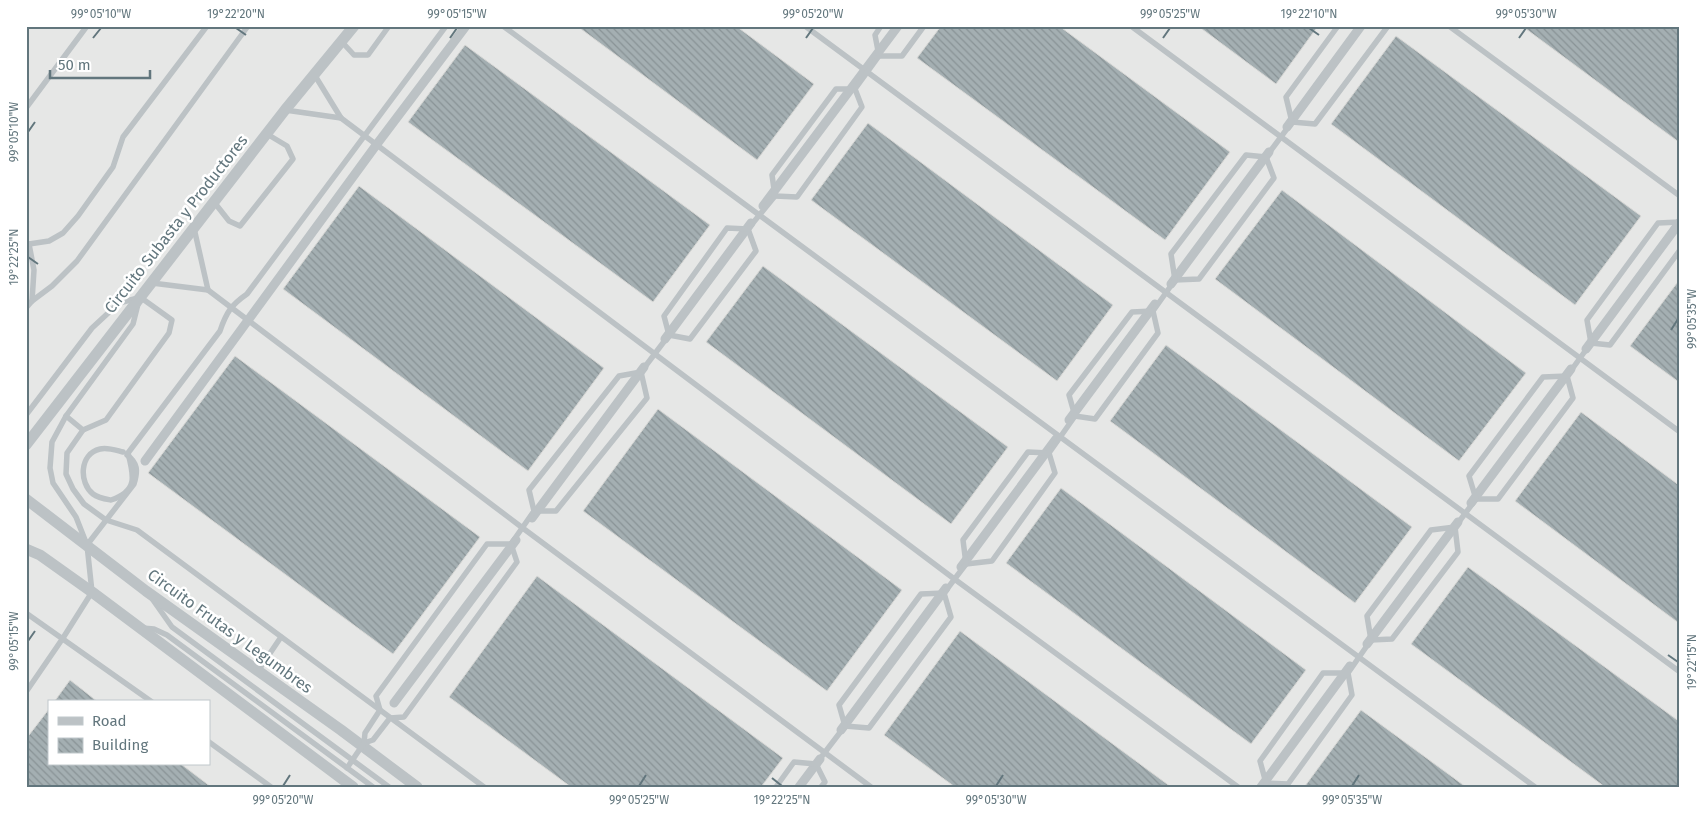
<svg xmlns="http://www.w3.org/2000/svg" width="1706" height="813" font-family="'Fira Sans',sans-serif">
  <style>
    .built { fill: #e6e7e6; fill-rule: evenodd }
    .building { fill: url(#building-back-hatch); stroke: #d7d7d5 }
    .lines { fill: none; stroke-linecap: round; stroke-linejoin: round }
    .service { stroke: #bcc2c5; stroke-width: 5.5 }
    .pedestrian { stroke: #bcc2c5; stroke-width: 9 }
    .minor { stroke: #bcc2c5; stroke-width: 11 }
    .service-bridge { stroke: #bcc2c5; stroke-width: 5.5 }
    .ticks { fill: none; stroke: #62767d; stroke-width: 2 }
    .labels { text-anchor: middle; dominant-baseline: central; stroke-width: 5; stroke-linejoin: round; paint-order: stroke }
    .street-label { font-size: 16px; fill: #62767d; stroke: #fff }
    .neatline { fill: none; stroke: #62767d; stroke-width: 2 }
    .ticks-label { font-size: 12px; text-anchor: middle; fill: #62767d }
  </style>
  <defs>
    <pattern id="building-back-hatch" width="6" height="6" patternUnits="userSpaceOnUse" patternTransform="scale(1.25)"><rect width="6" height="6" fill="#a4afb2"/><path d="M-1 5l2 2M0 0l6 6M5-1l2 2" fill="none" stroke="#899396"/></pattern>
  </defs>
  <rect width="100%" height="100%" fill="#f6f5f2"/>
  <path class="built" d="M26,26H1680V787H26ZM49,702H209V764H49Z"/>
  <g class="building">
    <path d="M577,26H736L814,84L757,160Z"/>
    <path d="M941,26H1059L1230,152L1165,240L917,58Z"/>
    <path d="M1198,26H1318L1276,84Z"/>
    <path d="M1522,26H1680V143Z"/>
    <path d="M1396,36L1641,216L1575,305L1331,124Z"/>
    <path d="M465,45L710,225L653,302L408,122Z"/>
    <path d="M868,123L1113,305L1057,381L811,200Z"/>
    <path d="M359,186L604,368L528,471L283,289Z"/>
    <path d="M1282,190L1526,373L1459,461L1215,279Z"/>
    <path d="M763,266L1008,447L951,524L706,342Z"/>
    <path d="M1680,279V383L1630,346Z"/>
    <path d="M1166,345L1412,527L1355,603L1110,421Z"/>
    <path d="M235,356L480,537L393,654L148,473Z"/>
    <path d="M658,409L902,590L827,691L583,511Z"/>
    <path d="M1581,412L1680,486V624L1515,501Z"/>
    <path d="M1061,488L1306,670L1251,744L1006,563Z"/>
    <path d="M1468,567L1680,722V787H1605L1411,644Z"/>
    <path d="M537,576L783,758L761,787H571L449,697Z"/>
    <path d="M960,631L1171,787H955L884,735Z"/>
    <path d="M70,680L98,702H54Z"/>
    <path d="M49,709V764H181L211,787H26V739Z"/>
    <path d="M1361,710L1466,787H1306L1305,786Z"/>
  </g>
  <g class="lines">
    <g class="service">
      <path d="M503,26C848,278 1190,535 1535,787"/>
      <path d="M805,26L1680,672"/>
      <path d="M1131,26L1680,432"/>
      <path d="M1449,26L1680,196"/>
      <path d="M342,42L354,55H368L389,26"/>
      <path d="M879,56H902L924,26"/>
      <path d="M314,74L341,118L953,578L1238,787"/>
      <path d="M26,108L87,26"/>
      <path d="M285,110L341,118"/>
      <path d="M1292,122L1315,124L1388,26"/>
      <path d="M775,196L797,197L862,107L855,89"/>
      <path d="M214,202L229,221L240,226L293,159L287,146L267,134"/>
      <path d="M194,228L208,290"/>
      <path d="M26,242L29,244L34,270L32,301"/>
      <path d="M29,244L49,241L63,233L78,216L113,167L123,137L207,26"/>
      <path d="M1175,280L1199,279L1274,178L1266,157"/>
      <path d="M152,283L208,290L524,529L871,787"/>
      <path d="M26,308L32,301L52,286L77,261L248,26"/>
      <path d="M669,335L690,339L756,251L748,229"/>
      <path d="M1591,343L1610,345L1680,250"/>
      <path d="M26,415L92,328L119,303L138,298"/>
      <path d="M66,416L83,430L106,420L169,333L172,320L140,297"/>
      <path d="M1075,416L1095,419L1158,333L1153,311"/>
      <path d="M83,430L67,453L66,474L73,489L84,504L106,520L137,530L484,787"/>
      <path d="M1476,499H1498L1573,398L1567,376"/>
      <path d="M87,545L134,484C138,471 138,463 127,455"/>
      <path d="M966,564L992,561L1055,473L1049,453"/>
      <path d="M153,600L172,627L389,787"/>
      <path d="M26,613L152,702"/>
      <path d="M142,628L154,629L167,635L373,787"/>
      <path d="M1371,640L1392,639L1458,552L1455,527"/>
      <path d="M258,671L281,637"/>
      <path d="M26,692L63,638L92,592L87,545L76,517L53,483L50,468L52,442L66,416L133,324L138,304"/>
      <path d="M845,726L869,728L951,617L944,593"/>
      <path d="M209,742L271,787"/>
      <path d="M816,764L825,782L821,787"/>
      <path d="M1263,787L1266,783L1288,784L1352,695L1348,673"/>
    </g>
    <g class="pedestrian">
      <path d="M1287,127L1361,26"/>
      <path d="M763,206L898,26"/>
      <path d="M1171,284L1269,152"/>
      <path d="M665,339L751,223"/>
      <path d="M1586,349L1680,222"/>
      <path d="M1069,420L1155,304"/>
      <path d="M145,461L377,144L466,26"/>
      <path d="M1471,503L1571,369"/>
      <path d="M532,518L644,367"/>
      <path d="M961,567L1056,439"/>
      <path d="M1367,644L1458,522"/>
      <path d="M394,703L516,540"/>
      <path d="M841,730L946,588"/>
      <path d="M799,787L820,759"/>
      <path d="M1261,787L1350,666"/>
    </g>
    <g class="minor">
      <path d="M26,445L285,110L354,26"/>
      <path d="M26,499L146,591L341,730L417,787"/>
      <path d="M26,549L40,555L92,592L353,787"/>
    </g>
    <g class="service-bridge">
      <path d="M123,452C115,450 107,447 100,449C79,454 79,483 93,494C98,498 105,499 111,500C138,491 134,476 128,453L220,331C226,313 231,305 247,294L446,26"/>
      <path d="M534,511H556L647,398L641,372"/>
      <path d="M511,544L534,511L529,490L619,376L641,372L669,335L664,316L727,228L748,229L775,196L772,175L836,89H855L879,56L875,35L881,26"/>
      <path d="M364,743L373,740L390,718L404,717L517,562L511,544"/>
      <path d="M347,768L364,743L365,733L380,710L376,696L487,544H511"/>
      <path d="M1266,783L1260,761L1323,673H1348L1371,640L1367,616L1431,530L1455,527L1476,499L1469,476L1543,377L1567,376L1591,343L1587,320L1658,223L1680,222"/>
      <path d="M776,787L794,762L816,764L845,726L839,705L921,594L944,593L966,564L963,540L1028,452L1049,453L1075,416L1069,395L1132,312L1153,311L1175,280L1171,254L1246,155L1266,157L1292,122L1286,97L1338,26"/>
    </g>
  </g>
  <path class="ticks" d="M236,28L246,35M1309,28L1319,35M93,38L101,28M450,38L457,28M806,38L813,28M1163,38L1170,28M1519,38L1526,28M28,132L35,122M28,257L38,264M1671,330L1678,319M28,641L35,631M1668,655L1678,662M772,778L782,786M283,786L290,775M639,786L646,775M996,786L1003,775M1352,786L1359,775"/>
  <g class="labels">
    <g class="street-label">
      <text transform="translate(176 224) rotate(-52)">Circuito Subasta y Productores</text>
      <text transform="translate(230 631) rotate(36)">Circuito Frutas y Legumbres</text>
    </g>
  </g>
  <rect width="1706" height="813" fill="none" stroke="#ffffff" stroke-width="55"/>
  <rect x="48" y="700" width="162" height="65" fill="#ffffff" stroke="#c0c8cb"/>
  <rect x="58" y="717" width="25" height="8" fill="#bcc2c5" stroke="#c0c8cb"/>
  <text x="92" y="726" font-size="15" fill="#62767d">Road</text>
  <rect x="58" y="738" width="25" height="15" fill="url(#building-back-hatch)" stroke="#c0c8cb"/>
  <text x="92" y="750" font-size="15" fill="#62767d">Building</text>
  <path d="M50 70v8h100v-8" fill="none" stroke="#62767d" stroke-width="2.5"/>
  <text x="58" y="70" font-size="15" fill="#62767d" stroke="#ffffff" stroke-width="4" paint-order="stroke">50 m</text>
  <rect x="28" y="28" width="1650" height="758" class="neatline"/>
  <g class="ticks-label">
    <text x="101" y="18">99°05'10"W</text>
    <text x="236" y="18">19°22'20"N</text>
    <text x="457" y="18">99°05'15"W</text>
    <text x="813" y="18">99°05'20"W</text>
    <text x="1170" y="18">99°05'25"W</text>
    <text x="1309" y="18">19°22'10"N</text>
    <text x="1526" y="18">99°05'30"W</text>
    <text transform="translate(14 132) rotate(-90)" y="4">99°05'10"W</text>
    <text transform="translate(14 257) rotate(-90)" y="4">19°22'25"N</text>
    <text transform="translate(1692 319) rotate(-90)" y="4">99°05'35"W</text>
    <text transform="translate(14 641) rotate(-90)" y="4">99°05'15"W</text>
    <text transform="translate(1692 662) rotate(-90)" y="4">19°22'15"N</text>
    <text x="283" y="804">99°05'20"W</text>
    <text x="639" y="804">99°05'25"W</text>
    <text x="782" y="804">19°22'25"N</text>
    <text x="996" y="804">99°05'30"W</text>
    <text x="1352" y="804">99°05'35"W</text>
  </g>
</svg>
